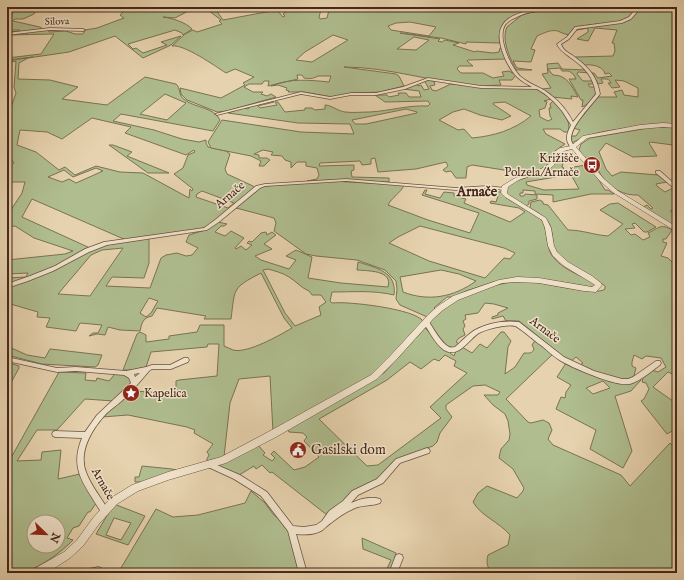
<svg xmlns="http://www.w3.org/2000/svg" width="684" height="580" font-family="'IM FELL English',serif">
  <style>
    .green { fill: #afbd8f; stroke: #7b7254; fill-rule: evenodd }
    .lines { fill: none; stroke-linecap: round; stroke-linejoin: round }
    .minor-casing { stroke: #6f523e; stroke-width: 1.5 }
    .tertiary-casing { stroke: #6f523e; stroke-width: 1 }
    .minor { fill: #efe2ca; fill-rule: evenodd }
    .tertiary { fill: #efe2ca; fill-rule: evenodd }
    .labels { text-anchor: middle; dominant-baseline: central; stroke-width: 3; stroke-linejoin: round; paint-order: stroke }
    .far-street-label { font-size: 10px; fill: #472719; stroke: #efe2ca }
    .poi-label { font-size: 12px; fill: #472719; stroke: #efe2ca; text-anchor: end }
    .street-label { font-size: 12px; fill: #472719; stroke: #efe2ca }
    .quarter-label { font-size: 14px; font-weight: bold; fill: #472719; stroke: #efe2ca }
    .near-poi-label { font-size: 14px; fill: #472719; stroke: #efe2ca; text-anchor: start }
  </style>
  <rect width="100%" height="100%" fill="#e6d2ae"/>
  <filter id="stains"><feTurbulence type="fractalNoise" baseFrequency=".005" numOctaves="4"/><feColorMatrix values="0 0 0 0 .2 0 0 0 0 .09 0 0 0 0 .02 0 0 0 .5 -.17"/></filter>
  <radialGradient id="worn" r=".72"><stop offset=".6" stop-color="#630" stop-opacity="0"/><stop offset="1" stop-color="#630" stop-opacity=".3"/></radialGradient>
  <g class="green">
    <path d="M13,7H29L36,10L34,14L23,19H15L13,21L40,27L43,29L7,34V32L19,31L20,30H7V23Z"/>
    <path d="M125,7H196L175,18L163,17C172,18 187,23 192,29L183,35L182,33L175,30L128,44L133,49L136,48L143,53L167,45L161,42L181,36L171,45L143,58L115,36L69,52L28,58L19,63L18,79L50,80L78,87L62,99L107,105L145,77L176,84C181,88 178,96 185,100C195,108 214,107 220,120L213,131L121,114L113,121L154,130L182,139L199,142L206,140V143L208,147L226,151L230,154L225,169L227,174L253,186L255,188L206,228L126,240L32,199L22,217L90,248L46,271L7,285V278L26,277L28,273L7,274V260L65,254L73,251L34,238L15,226L7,227V216L22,193L25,182H11L7,192V168L14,163L13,161L7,162V113H9L16,93L14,87L16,61L7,63V61L33,57L7,60V58L41,54L54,34L7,35L27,34L28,32L47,29L49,32L66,31L75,34H83L85,30L97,28L124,18L120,15L124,11ZM165,94L186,103L167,120L140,114ZM92,118L131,127L125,133L186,155L194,150L195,152L188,155L183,168L174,174L193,189L192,191L190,189L189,198L143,173L120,172L96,166L75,175L65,167L59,170L36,152L17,145L20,130L47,132L62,139ZM96,168L103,171L76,183L69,179L62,182L48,177L64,170L73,177ZM202,191L234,203L228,208L196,197L197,194Z"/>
    <path d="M204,7H214L223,20L277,10L283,17L285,16L283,14L286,12L275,10L272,7H281L279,10H321L319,17L320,19L327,18L329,10L321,9L329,7H553C541,9 507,15 502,26C500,30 501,38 501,42L499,43L466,42V44L441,38L400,33L440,39L438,41L442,42L445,40L459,43L453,45L475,52L476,51L493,53L499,52L500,48H503L506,59L468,60L467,61L473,66H459L457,69L461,73H483L493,78L504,76L502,72L509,71L516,75L512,80H499L501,85C494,85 487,86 480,86C434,83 390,67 344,67L396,74L399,76L404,86L380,92L353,93L332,97L304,92H288L289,91L286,90L287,88L278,85L271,86C290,78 309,80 329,82L331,76H318C313,79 309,79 304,78L302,75H297L298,79L268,86L269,81H264L262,84H249L244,87L253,92H263L261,94L267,96L271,94L276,97L227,111L217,112L187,100L181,94L180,88L221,98L245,85L243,83L254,77L235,69L226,73C215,66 184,44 172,46L185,34L193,30L197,32L222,24L219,21L221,20ZM410,22L436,27L429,36L391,30L388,26L396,23ZM333,35L348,40L312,62L296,60L305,52ZM414,37L429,40L416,50L397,49Z"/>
    <path d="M559,7H627L628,9L619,8L621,12L633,11L632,7H635C634,27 593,22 579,27C576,28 572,32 570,35C565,34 564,34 560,32C553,28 544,33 537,36L531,49L535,50L531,62L513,61L517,68L532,70H516C510,58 501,40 507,27L523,14Z"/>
    <path d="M637,7H677V125C644,128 600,126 572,143L571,136H576L580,130L573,128L598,97H617L614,92L622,90L624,95L638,97V88L624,81L615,80L620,87L612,88L608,83H611C609,78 606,79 601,79L603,83L598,84L592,73H594L598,78L612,76L609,73L605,74C604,67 593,64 585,65L575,57L613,56L615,51L614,43H612L617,30L595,28L588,41L577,39L588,32V28L576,30L630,20Z"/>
    <path d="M558,63L562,69L587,70L590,73L578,72L577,74L583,81H595L596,84H588L590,87H597C596,96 591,103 582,107L583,100H581L569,79H576L574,75L569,71H562L560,68L548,69L553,75C567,75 571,85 578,97L571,96L572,99L552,97L542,89L551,88L542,74L548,73L547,64Z"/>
    <path d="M424,80L434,81L435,85L430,86L432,90L436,91L451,84L491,88H536L551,99L544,101L547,102L545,108L539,110L540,117L548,121L552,119L550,116L549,108H551L550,104L553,101C561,107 572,121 568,132H564L560,129H543L546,134L565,144L555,151L551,160L544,168L526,175L523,173L472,165L467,167L466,178H456L451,171L446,172L443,170L448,166L446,162L416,169L378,172L375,158L371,159V164L362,165L360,161L320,163L319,166L354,165V170L351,171L352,177L389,178V182L339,180L307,181L317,179L319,175L317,168L306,166V162H297L291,168V162L285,160L282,156L271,155L273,152L263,150L254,154L259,155V158H267L270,160L264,166H259L261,161L251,156L211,148L208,142L222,120L301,132L354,134L350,124L298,123L228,113L249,106L244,108L248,109L252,105L271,101L274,102L258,106L260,108L277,105L275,102H278L285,112L305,110V108H312L315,110L325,109V105C331,105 338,111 345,112C353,113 362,112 370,112C389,111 408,105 428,106L430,104L428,101L385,102L375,95H387L389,97L399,95L398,93H406L409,97H421L419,91L403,89L417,84L418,86L421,85L424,90L429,89ZM505,102L531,116C514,130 494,136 472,138L464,129L458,130L439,120L453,112L464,109L480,115L502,120L511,116L493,104V103ZM406,109L417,112V113L366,124H355L352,120Z"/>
    <path d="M654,127L677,128V147L673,145L650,142L649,143L657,156L633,157L606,143L599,152L606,169L612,176L621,172L658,175L667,182L656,184L657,186L665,192L673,188L677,190V209L670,211L677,218V227H675L643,207L647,205L651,209L653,208L638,195C624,196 610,188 601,175C599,172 597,166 596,165C590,160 583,158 579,150L581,144L590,138Z"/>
    <path d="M109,145H113L132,152L127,156L169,173H148Z"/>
    <path d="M556,160L563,163L562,167L564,168L556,177L526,182L527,185L544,190L579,189L570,173L574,167L586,165L597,177L605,190H608L614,194H591L553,202V195L535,194V191L523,190V193H520V196H524L525,194L537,195V199L529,201V204L526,206L507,195L506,188L513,182L546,171L550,168Z"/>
    <path d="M330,181L404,185C401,193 392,197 388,205L428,220L470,233L479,213L422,195L425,190H427L425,194L440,198L444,192L454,193V196L466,199L464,203L510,222L525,212L519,208L490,203L491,201L496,202L498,196L483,193L486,190L488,191L501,192L505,197L541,219C547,228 546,239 549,249C554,266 579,275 593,282L595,284L594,287H591L548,280L493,282L466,291L453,297H447L434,308L436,310L428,317L425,316L400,305L396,299L397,289L396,281L385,270L357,260L316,256L306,254L274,231L276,223L274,218L236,208L260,188L265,186ZM420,226L504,248L515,253L510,259L504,258L485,278L429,261L389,243L398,237ZM441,270L459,274L476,281C454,297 429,302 403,292L400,277Z"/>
    <path d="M540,200L543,202V204L548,205L568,230C582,230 594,235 608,236L623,224L600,210L610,204L618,203L656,227L647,232H644L635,223L632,224L635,228L625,229L631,235L635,234L643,240L650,237L648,233C659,228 661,223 672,230L666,239H663V242L667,243L661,256L668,258L677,267V376L668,372L653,387L677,404V428L667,434L641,401L644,399L649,389L646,383L642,382L644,375L651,370L658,372L666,367L661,358L646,356L642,359L634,355L632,362V366L636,368L634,376C621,386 593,371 578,366L583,363L576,357L570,362L519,321H506L503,316L492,319V317L498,315V313L508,308L494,304L485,303L478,313L465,315L466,319L463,321L465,326L463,329L465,335L459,338L456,342L459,344L454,348L444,345L428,324C436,316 444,308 454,302C473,290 501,282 524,281C540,281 596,297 605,289V286L601,283L574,268L554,251C551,226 554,221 530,208L531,202Z"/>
    <path d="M218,222L227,224L224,226H221L215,232L225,236L231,231L244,238L235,248L236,249L241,246L246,250L252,245L247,243L249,241L252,242L261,233L266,232L267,235L272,232L276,235L264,244L272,249L255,256L261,260L289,269L296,260L286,256L296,250L312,257L308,278L341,283L388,287C393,270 368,271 357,270L358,262C377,268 397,272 394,295C373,290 353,292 332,292L330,301L332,303C348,301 415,309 423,321L376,373L273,432L270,376L239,379L230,403L224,457L207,461V459L209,455L207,452L213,444L194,433L195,430L187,427L128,415L102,417L128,393L132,395L136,391L160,393L173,390L176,387V381L179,380L217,376L219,344H208L207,347L151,352L146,367L133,370H123L137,334L140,332L146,335V342L169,339V336L197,332L200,325H224V346C227,347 230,349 233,350C247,354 280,335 292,328L284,318L261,273C232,288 235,288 231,319H204L206,316L157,308L152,316C143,318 142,322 140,331L120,330L108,327L105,335L97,334L89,336L93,333H98L102,325L80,323L76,331L46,327L50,318L37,317L38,312L7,303V287L14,285L93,249C111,242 130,242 149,238V263L144,278L112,277L106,286L150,288L161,258L166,255L177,253L186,256L192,255L198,248L186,242L189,235L208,229ZM123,248L90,296L58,294L91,255L102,250ZM268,269C275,271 283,273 289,277C296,281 301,288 309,291L312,295H321L326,302L319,307L321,315L295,326L285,313L263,270ZM149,298L158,301L151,313L146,317L140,313Z"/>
    <path d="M425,328L452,351L450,353L454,356L456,351L462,347L472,353L480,344L487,348L501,332H504L511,341L508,347L505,374L515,367L524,353C529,353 532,354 534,349L532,345L536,339L554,353L506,399L528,422L531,423L543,420L549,423L552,430L548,439L553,445L621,475L630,486L670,443L677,450V573H493C487,569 486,562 488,555L508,545L510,535C499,522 481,516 473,502L478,493L487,486L517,498L523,491L524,488L513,469L499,458L501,449L509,440L510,434L508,421L505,414L493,405L484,395H498L500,392L485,385L473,386L446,405V409L452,417L440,433L437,442L433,446L408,455L379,479L347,498L327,515L272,472L270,473L262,465L256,469L254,466L239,475L218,466L220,464L258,445L265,453L263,455L272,461L275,458L271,454L274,451L294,470L305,467L319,457L304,441L307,437L303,433L289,432L287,429L384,373ZM445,355L456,361L454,366L467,373L430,407L441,418L378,465L367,466L319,419L387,380L410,362L421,369L434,359L439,361Z"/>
    <path d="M7,346L27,355L45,358L50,349L102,355L98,365L95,367L42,364L7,355Z"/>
    <path d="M7,362L19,366V368L7,390Z"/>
    <path d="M566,363L620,382L639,379L641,380L631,391L615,396L632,451L623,468L590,449L596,430L556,409L561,397L565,398L566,392L571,385L557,377ZM603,381L610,388L593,394L586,388Z"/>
    <path d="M59,372L86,373L85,380L96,381L97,378L109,381L115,374L128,375L131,381L130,385L114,401L85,399L57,430H37L17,461L41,460L42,452L61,450L58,479L80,474L97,502L90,512H88L79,526L73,528L67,538L73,540C62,552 37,570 20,573C16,574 11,573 7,573V465ZM34,522H58V546H34Z"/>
    <path d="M142,466L172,469L177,470L142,482H135V477H139Z"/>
    <path d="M251,491L265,503L273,514L288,527L299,573H118L156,509L173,517L198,515L245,503Z"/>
    <path d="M114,504L145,516L128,545L96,534ZM114,518L131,523L121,540L106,535Z"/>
    <path d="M362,538L396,553L391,573H385L391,560L363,549Z"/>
  </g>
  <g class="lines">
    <g class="minor-casing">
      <g id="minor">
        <path d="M10,7H14L9,21L7,22V17Z"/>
        <path d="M29,7H34L39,9L44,7H49L39,11Z"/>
        <path d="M549,7H557C544,12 528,10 515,18C512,19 507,22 505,25C497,38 511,67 520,76C530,85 542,87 552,96C561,103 568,112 573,122L596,94C593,76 585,68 571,58C565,53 560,51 557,44L567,37L575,27L620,21L629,17L634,11V7H638V11L631,19L622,23L577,29L569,39L561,44C563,50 567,52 572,55C587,66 597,75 600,94C592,105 571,125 571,139C571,142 573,144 575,147V148H571C564,139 567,134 571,125L562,111L554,102L545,94L537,89L481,88L428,80L405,89L376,95H351L330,99L301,94L217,115L215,114L301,92L330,97L351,93H376L403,87L428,78L481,86L532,87C527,84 521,81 517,77C507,67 494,39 502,26C509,12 536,9 549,7Z"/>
        <path d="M50,28L83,29L85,30L83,31L50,30L7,35V33Z"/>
        <path d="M656,171H660L677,186V189H675L656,173Z"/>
        <path d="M346,179L456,188L488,186L504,188L506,189L504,190L488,188L456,190L346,181L265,186L260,188L219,222L207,230L107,245L89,252L53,271L28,281L7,288V284L30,276L55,266L85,249L104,242L204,228L215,220L256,186L265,184Z"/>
        <path d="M424,320H428C433,328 441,343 449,347C451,348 453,347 455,347C461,342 468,334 475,330C487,323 505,320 519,322L564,357L594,371L622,379H628L633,377L656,361H660L661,363L660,365C653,370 638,383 629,384C617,387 573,368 561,361C554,357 548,351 542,346C537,343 519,327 515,326C506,324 487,329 479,333C469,339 459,359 444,350C435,344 430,332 424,324L423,322Z"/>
        <path d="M7,357L57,368L76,367L126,371L146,367L152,365H170L184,358H188L189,360L188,362L171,369H152L149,371C142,379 135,388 127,396C121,402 114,407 108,412C93,427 78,451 86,472C91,486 101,497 108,510L109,512L108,514L105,516L102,514C87,487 68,471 82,438L55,437L53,436L52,434L53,432L55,431L85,432L97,415L129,385L131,383L129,378L124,375L76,371L57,372L7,361ZM140,373L135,377L134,374Z"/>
        <path d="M427,448L429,449L430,451L429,453L400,463L383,483L358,495L351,503C360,499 370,496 380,499L381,501L380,503C372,506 363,505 355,508C346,512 338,517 331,523C327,525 325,529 321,531C313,535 304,535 296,534L307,573H299L288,531L261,496L234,479L208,467L207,465L208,463L210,462L240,475L267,492L293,526L304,527L316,525L322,521L329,511L343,501L352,491L377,479L396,459Z"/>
        <path d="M399,554L402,555L403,558L397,573H389L396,555Z"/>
        <path d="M98,567L101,568L102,571L101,573H84L85,570Z"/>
      </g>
    </g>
    <g class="tertiary-casing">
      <path id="tertiary" d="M663,123L677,124V128L663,127L640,129L587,138L576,147L604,179L618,191L677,227V232L614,193L600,181L572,149C551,153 562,159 552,167C543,175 530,175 519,180C515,182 511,185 508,187L507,193L509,195L546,218L551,228L554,246L557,252L568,262L592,276L601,283L602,285L596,292L584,291L539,283L517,282L502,283L458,300L443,310L433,319L396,360L377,379L276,437L226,463L168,480L138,491L117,504L99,524L83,546L70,558L47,573H33L34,569L64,552L77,540L93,518L111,498L132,485L168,472L221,457L270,431L371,375L391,355L428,315L438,306L453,296L499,280L517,277L539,278L592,287L595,285L592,283L564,266L553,256L548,246L545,228L542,220L505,197L501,193L502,186L515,178L541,169L549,164L554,152L560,148L571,146L583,136L640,125Z"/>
    </g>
    <use href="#minor" class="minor"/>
    <use href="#tertiary" class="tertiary"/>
  </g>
  <defs>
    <g id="bus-disc" transform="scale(0.9)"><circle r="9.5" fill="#8f2418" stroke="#efe2ca"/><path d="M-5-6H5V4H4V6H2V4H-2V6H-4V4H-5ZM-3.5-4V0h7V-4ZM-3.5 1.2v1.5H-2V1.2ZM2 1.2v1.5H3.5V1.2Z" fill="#fff"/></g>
    <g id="sight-disc" transform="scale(0.9)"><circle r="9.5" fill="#8f2418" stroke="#efe2ca"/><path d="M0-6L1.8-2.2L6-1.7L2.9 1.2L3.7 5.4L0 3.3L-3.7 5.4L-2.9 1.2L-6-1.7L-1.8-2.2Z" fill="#fff"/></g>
    <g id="civic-disc" transform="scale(0.9)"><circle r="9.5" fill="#8f2418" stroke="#efe2ca"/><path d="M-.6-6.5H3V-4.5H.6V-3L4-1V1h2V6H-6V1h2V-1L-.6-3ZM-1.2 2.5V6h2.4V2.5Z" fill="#fff"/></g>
  </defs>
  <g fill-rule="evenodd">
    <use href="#bus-disc" x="592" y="165"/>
    <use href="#sight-disc" x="131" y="393"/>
    <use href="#civic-disc" x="298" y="450"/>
  </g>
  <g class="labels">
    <g class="far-street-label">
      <text transform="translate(57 22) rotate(-1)">Silova</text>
    </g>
    <g class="poi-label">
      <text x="579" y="158">Križišče<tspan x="579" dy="14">Polzela/Arnače</tspan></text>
      <text x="144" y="393" text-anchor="start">Kapelica</text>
    </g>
    <g class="street-label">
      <text transform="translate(230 195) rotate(-40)">Arnače</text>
      <text transform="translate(545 330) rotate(37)">Arnače</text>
      <text transform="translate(103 484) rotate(61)">Arnače</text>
    </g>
    <g class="quarter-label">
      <text x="477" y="192">Arnače</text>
    </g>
    <g class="near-poi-label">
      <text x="311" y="450">Gasilski dom</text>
    </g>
  </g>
  <rect width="684" height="580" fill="none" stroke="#e6d2ae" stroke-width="24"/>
  <rect x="8" y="8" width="668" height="564" fill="none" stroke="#472719" stroke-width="2"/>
  <rect x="12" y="12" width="660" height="556" fill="none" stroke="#472719"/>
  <g transform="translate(46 534) rotate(113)"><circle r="19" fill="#efe2ca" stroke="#ac9783"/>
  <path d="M0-3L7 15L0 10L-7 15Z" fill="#8f2418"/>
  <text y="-6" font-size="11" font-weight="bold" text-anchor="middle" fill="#472719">N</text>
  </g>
  <rect width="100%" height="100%" filter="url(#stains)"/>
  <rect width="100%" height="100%" fill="url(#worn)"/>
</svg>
